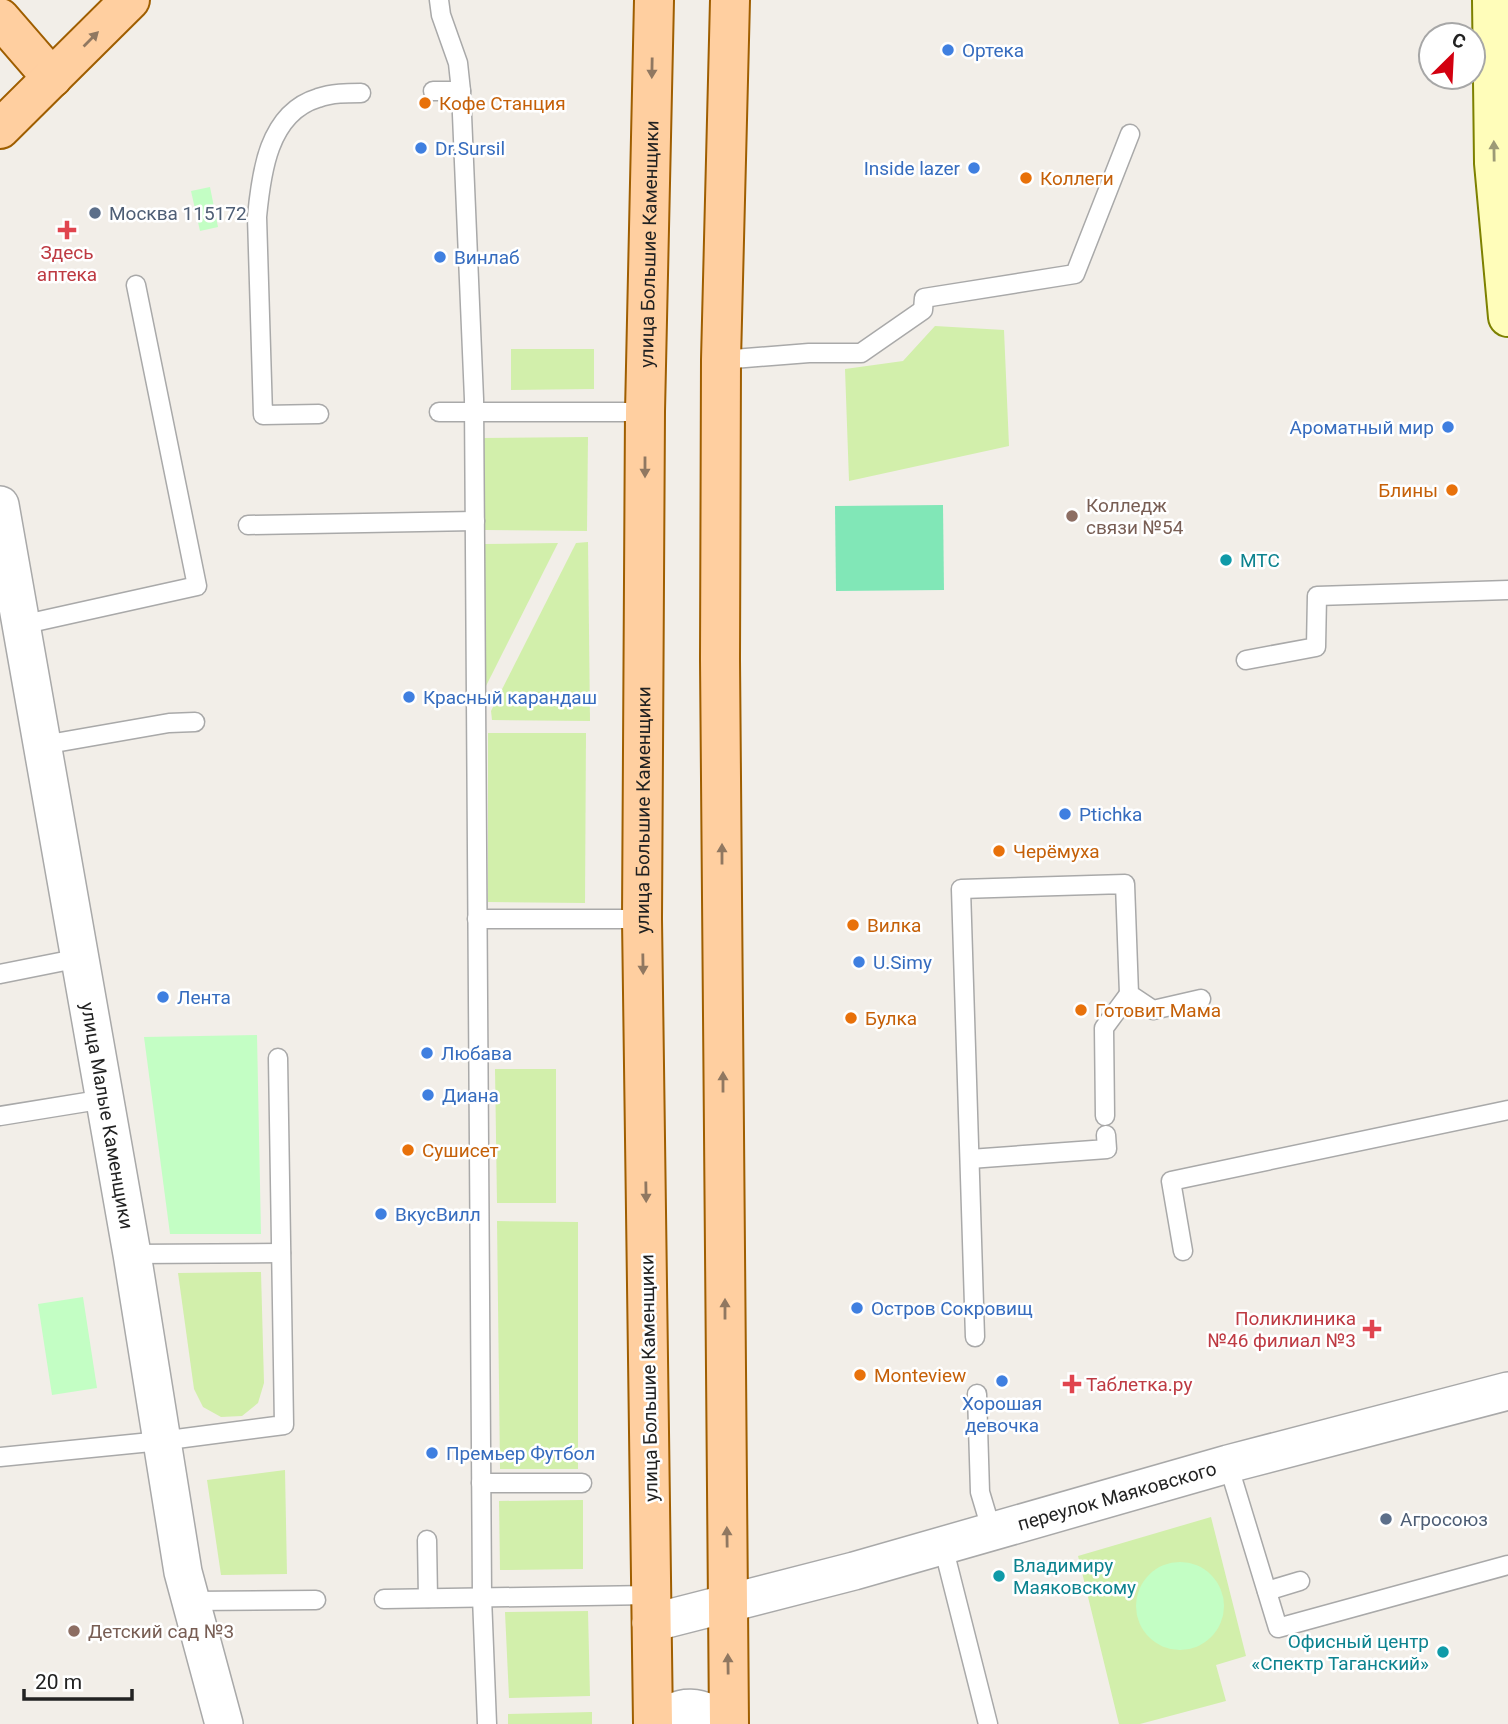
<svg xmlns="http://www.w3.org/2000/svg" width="1508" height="1724" font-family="Roboto,sans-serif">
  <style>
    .grass { fill: #d2efab }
    .park { fill: #c3fec4 }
    .pitch { fill: #81e7b7 }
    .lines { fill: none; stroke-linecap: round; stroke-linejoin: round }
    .lane-casing { stroke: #a9a9a9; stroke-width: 21 }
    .street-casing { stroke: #a9a9a9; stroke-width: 40 }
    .secondary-casing { stroke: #7d8100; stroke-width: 42 }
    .primary-casing { stroke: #9f5e00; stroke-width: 42 }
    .lane { stroke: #fff; stroke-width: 18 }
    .street { stroke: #fff; stroke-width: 37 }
    .secondary { stroke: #fffdba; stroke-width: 38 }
    .primary { stroke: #ffcfa0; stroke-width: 38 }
    .oneway { fill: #907861 }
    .oneway2 { fill: #9c9a76 }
    .shop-dot { fill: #3f7fe0; stroke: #fff; stroke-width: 2.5 }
    .food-dot { fill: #e8710a; stroke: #fff; stroke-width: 2.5 }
    .service-dot { fill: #5c6f8a; stroke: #fff; stroke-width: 2.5 }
    .health-dot { fill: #e0444e; stroke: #fff; stroke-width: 2.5 }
    .education-dot { fill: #8d6e63; stroke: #fff; stroke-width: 2.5 }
    .culture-dot { fill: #0f9aa8; stroke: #fff; stroke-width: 2.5 }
    .labels { text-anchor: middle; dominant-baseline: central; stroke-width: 5; stroke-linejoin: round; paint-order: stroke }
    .shop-label { font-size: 19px; fill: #366cbe; stroke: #fff; text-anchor: start }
    .food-label { font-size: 19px; fill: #c56008; stroke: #fff; text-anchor: start }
    .service-label { font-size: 19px; fill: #4e5e75; stroke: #fff; text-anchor: start }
    .street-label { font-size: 19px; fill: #222; stroke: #fff }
    .health-label { font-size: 19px; fill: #be3a42; stroke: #fff }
    .education-label { font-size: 19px; fill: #785e54; stroke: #fff; text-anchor: start }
    .culture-label { font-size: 19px; fill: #0d838f; stroke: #fff; text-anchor: start }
  </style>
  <rect width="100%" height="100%" fill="#f2eee8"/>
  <g class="grass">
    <path d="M935,326L1004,330L1009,446L849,481L845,369L903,361Z"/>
    <path d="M511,349H594V389L511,390Z"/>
    <path d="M588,437L587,531L485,530L483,438Z"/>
    <path d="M588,542L590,721L492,720L491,711L576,543Z"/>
    <path d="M558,543L485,688L484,544Z"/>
    <path d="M488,733H586L585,903L488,902Z"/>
    <path d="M495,1069H556V1203H497Z"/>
    <path d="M497,1221L578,1222V1469H500Z"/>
    <path d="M261,1272L264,1383L258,1403L242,1416L221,1417L203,1407L194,1389L178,1273Z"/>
    <path d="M285,1470L287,1574L221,1575L207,1480Z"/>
    <path d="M583,1500V1569L500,1570L499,1501Z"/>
    <path d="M1211,1517L1246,1656L1216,1665L1226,1701L1140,1724H1119L1078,1556Z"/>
    <path d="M588,1611L590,1696L509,1698L505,1612Z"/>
    <path d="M592,1712V1724H508V1714Z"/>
  </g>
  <g class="park">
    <path d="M210,187L218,227L200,231L191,191Z"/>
    <path d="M257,1035L261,1234H170L144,1037Z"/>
    <path d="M83,1297L97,1388L52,1395L38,1304Z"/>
    <circle cx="1180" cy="1606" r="44"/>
  </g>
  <path class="pitch" d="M943,505L944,590L836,591L835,506Z"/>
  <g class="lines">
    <g class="lane-casing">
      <g id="lane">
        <path d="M439,0L441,15L458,63L461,91L474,399L482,1597L487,1724"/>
        <path d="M433,91H461"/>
        <path d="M721,360L809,353H861L923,310L924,298L1075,274L1130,134"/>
        <path d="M439,412H645"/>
        <path d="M319,414L263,415L257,217C261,174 268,113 318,98C332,93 347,93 361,93"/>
        <path d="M248,525L475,521"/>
        <path d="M21,625L197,586L136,285"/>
        <path d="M1246,660L1316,647L1317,596L1508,590"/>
        <path d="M43,745L169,723L195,722"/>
        <path d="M477,919H642"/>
        <path d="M0,974L80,958"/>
        <path d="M0,1116L105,1099"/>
        <path d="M1105,1116L1104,1028L1129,994"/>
        <path d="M970,1159L1107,1149L1106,1135"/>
        <path d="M1183,1251L1171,1181L1508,1110"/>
        <path d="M132,1254L281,1253"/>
        <path d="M975,1337L961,889L1125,884L1129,994L1153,1010L1201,999"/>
        <path d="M977,1394L980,1492L992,1532"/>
        <path d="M0,1457L161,1441L284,1425L278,1058"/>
        <path d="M1228,1464L1278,1628L1508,1565"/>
        <path d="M481,1483H582"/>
        <path d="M427,1540L428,1598"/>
        <path d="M943,1546L988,1724"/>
        <path d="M1267,1591L1300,1581"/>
        <path d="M384,1599L651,1595"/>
        <path d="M190,1601L316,1600"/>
      </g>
    </g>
    <g class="street-casing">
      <g id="street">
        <path id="s1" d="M0,505L132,1254L183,1572L224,1724"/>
        <path id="s2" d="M651,1623L854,1571L1228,1464L1508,1391"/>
        <path d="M661,1724C675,1702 706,1704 721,1724"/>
      </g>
    </g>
    <g class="secondary-casing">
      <path id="secondary" d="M1492,0L1494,163L1508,317"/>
    </g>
    <g class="primary-casing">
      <g id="primary">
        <path d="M0,18L52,78"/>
        <path d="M0,129L130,0"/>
        <path id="s3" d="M653,1724L642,919L645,412L654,0"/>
        <path d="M729,1724L720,660L721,360L730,0"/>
      </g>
    </g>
    <use href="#lane" class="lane"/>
    <use href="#street" class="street"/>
    <use href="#secondary" class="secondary"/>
    <use href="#primary" class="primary"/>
  </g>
  <defs><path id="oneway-solid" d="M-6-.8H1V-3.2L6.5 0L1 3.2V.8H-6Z" transform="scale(1.75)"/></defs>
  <g class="oneway">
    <use href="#oneway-solid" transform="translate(91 39) rotate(-45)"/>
    <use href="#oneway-solid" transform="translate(652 68) rotate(91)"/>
    <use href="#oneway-solid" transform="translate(645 467) rotate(90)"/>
    <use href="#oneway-solid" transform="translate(722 854) rotate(-90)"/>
    <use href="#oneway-solid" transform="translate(643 964) rotate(89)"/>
    <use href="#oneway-solid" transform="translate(723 1082) rotate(-90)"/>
    <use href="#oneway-solid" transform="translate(646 1192) rotate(89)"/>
    <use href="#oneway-solid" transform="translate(725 1309) rotate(-90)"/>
    <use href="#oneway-solid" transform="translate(727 1537) rotate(-91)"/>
    <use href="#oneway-solid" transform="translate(728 1664) rotate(-91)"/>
  </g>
  <use class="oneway2" href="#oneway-solid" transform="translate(1494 151) rotate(-91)"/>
  <g class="shop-dot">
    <circle cx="948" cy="50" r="7"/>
    <circle cx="421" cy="148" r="7"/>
    <circle cx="974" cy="168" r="7"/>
    <circle cx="440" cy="257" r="7"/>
    <circle cx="1448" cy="427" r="7"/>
    <circle cx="409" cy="697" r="7"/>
    <circle cx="1065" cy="814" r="7"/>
    <circle cx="859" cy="962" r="7"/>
    <circle cx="163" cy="997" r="7"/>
    <circle cx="427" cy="1053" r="7"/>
    <circle cx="428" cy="1095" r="7"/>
    <circle cx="381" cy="1214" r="7"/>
    <circle cx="857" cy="1308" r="7"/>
    <circle cx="1002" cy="1381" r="7"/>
    <circle cx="432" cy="1453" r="7"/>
  </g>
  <g class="food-dot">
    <circle cx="425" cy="103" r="7"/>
    <circle cx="1026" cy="178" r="7"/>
    <circle cx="1452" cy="490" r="7"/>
    <circle cx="999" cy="851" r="7"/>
    <circle cx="853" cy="925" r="7"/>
    <circle cx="1081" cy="1010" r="7"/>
    <circle cx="851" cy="1018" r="7"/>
    <circle cx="408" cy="1150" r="7"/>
    <circle cx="860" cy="1375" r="7"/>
  </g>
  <g class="service-dot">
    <circle cx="95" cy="213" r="7"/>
    <circle cx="1386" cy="1519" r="7"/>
  </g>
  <g class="health-dot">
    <path d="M63.5 219.5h7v7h7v7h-7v7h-7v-7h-7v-7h7z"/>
    <path d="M1368.5 1318.5h7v7h7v7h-7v7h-7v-7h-7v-7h7z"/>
    <path d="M1068.5 1373.5h7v7h7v7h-7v7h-7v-7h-7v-7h7z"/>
  </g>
  <g class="education-dot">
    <circle cx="1072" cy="516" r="7"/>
    <circle cx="74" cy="1631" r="7"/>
  </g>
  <g class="culture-dot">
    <circle cx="1226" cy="560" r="7"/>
    <circle cx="999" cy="1576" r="7"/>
    <circle cx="1443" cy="1652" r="7"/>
  </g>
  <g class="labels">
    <g class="shop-label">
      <text x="962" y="50">Ортека</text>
      <text x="435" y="148">Dr.Sursil</text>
      <text x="960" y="168" text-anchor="end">Inside lazer</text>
      <text x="454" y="257">Винлаб</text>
      <text x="1434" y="427" text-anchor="end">Ароматный мир</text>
      <text x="423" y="697">Красный карандаш</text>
      <text x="1079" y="814">Ptichka</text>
      <text x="873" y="962">U.Simy</text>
      <text x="177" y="997">Лента</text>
      <text x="441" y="1053">Любава</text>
      <text x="442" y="1095">Диана</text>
      <text x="395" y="1214">ВкусВилл</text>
      <text x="871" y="1308">Остров Сокровищ</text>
      <text x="1002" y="1403" text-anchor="middle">Хорошая<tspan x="1002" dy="22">девочка</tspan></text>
      <text x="446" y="1453">Премьер Футбол</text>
    </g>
    <g class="food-label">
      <text x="439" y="103">Кофе Станция</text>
      <text x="1040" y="178">Коллеги</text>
      <text x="1438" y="490" text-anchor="end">Блины</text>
      <text x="1013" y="851">Черёмуха</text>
      <text x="867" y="925">Вилка</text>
      <text x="1095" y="1010">Готовит Мама</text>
      <text x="865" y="1018">Булка</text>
      <text x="422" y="1150">Сушисет</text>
      <text x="874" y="1375">Monteview</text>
    </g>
    <g class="service-label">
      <text x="109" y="213">Москва 115172</text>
      <text x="1400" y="1519">Агросоюз</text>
    </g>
    <g class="street-label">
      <text stroke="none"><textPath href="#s3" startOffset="1480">улица Большие Каменщики</textPath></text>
      <text stroke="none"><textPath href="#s3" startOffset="914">улица Большие Каменщики</textPath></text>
      <text stroke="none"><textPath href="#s1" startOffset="620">улица Малые Каменщики</textPath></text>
      <text transform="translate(649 1378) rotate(-91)">улица Большие Каменщики</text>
      <text stroke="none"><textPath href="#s2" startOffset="483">переулок Маяковского</textPath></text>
    </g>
    <g class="health-label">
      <text x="67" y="252">Здесь<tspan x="67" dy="22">аптека</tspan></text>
      <text x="1356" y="1318" text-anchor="end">Поликлиника<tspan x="1356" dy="22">№46 филиал №3</tspan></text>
      <text x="1086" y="1384" text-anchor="start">Таблетка.ру</text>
    </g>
    <g class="education-label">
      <text x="1086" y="505">Колледж<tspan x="1086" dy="22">связи №54</tspan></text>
      <text x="88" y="1631">Детский сад №3</text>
    </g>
    <g class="culture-label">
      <text x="1240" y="560">МТС</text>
      <text x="1013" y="1565">Владимиру<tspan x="1013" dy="22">Маяковскому</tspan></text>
      <text x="1429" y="1641" text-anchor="end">Офисный центр<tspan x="1429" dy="22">«Спектр Таганский»</tspan></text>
    </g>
  </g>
  <g transform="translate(1452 56) rotate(24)"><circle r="33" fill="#ffffff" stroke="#a7a7a7" stroke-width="2"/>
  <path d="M0-5L12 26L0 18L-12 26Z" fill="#d30010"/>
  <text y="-10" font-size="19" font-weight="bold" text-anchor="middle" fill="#222222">С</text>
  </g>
  <path d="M24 1689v10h108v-10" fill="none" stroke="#222222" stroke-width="3.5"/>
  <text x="35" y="1689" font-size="21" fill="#222222" stroke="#ffffff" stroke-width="5" paint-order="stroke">20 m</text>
</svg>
